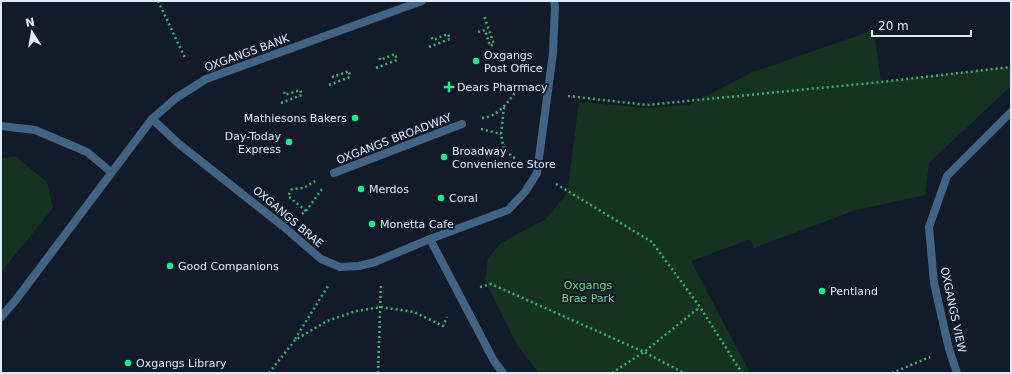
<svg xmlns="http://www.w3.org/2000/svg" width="1012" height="374" font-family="'DejaVu Sans',sans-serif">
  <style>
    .green { fill: #163322 }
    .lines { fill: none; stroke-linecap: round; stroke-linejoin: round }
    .path { stroke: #39b56a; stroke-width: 2.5; stroke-dasharray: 2 3; stroke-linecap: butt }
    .street { stroke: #416485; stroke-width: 8 }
    .poi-dot { fill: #17ef8f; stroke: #131b2a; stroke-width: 1.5 }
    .labels { text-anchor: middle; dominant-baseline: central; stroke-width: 4; stroke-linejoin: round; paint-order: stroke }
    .street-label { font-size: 11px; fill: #deebfd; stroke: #131b2a }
    .poi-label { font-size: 11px; fill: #deebfd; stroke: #131b2a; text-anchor: start }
    .park-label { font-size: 11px; fill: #6dd983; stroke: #131b2a }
  </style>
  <rect width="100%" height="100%" fill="#131b2a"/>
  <g class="green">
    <path d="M874,30L881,82L1011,67V86L929,163L925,195L856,210L754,248L750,239L691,261L750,373H539L517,345L485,280L488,258L501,243L546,219L567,193L579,102L647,108L689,105L753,72Z"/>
    <path d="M15,156L47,182L53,208L1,272V159Z"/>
  </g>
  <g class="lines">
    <g class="path">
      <path d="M158,1L185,58"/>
      <path d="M478,32L485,30L490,46L494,44L484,16"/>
      <path d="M429,47L450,39L448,34L433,40L431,36"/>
      <path d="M376,68L397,60L395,54L380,60L379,55"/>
      <path d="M329,85L350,77L349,71L333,77L332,73"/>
      <path d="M568,96L647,105L881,82L1011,67"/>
      <path d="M281,103L302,95L300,90L285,95L284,91"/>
      <path d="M504,107L501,134L504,150L516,159"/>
      <path d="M482,118C498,117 509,101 517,90L527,91"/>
      <path d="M481,129L501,134"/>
      <path d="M556,184L652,242L700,307L742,373"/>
      <path d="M306,211L322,189"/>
      <path d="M302,214L306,211L288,196L292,189L304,188L315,181"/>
      <path d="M480,287L491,284L644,352L684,373"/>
      <path d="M295,339L328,286"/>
      <path d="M269,373L295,340L327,321L356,311L381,307L414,312L443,326L447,317"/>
      <path d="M378,373L381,283"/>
      <path d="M612,373L644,352L700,307"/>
      <path d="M892,373L930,357"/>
    </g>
    <g class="street">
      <path d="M152,119L179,144L284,227L321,259L340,267L359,266L375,262L430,239L508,210L525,192L537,173L553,53L555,7L554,1"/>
      <path d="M1,126L35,130L87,152L111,172"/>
      <path d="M334,173L462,124"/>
      <path d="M430,239L494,361L503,373"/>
      <path d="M1,317L15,301L152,119L176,98L206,79L422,1"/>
      <path d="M957,373L949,349L934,283L929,227L947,176L1011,112"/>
    </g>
  </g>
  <g class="poi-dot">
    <circle cx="476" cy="61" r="4"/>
    <path d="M447 81h4v4h4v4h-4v4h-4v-4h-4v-4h4z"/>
    <circle cx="355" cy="118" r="4"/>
    <circle cx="289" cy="142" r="4"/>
    <circle cx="444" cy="157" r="4"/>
    <circle cx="361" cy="189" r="4"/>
    <circle cx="441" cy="198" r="4"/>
    <circle cx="372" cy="224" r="4"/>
    <circle cx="170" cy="266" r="4"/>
    <circle cx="822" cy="291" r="4"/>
    <circle cx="128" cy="363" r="4"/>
  </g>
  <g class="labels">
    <g class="street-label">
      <text transform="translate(247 53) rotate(-20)">OXGANGS BANK</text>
      <text transform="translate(394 139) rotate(-21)">OXGANGS BROADWAY</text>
      <text transform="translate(288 217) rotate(40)">OXGANGS BRAE</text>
      <text transform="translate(953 310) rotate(78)">OXGANGS VIEW</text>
    </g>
    <g class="poi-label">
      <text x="484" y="55">Oxgangs<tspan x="484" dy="13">Post Office</tspan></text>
      <text x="457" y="87">Dears Pharmacy</text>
      <text x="347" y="118" text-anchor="end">Mathiesons Bakers</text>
      <text x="281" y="136" text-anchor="end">Day-Today<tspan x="281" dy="13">Express</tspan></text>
      <text x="452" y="151">Broadway<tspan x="452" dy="13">Convenience Store</tspan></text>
      <text x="369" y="189">Merdos</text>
      <text x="449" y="198">Coral</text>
      <text x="380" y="224">Monetta Cafe</text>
      <text x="178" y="266">Good Companions</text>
      <text x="830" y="291">Pentland</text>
      <text x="136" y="363">Oxgangs Library</text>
    </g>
    <g class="park-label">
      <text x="588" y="285">Oxgangs<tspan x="588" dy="13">Brae Park</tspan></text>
    </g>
  </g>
  <rect width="1012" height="374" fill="none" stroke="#deebfd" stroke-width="4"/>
  <g transform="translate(32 32) rotate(349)" stroke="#131b2a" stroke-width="3" paint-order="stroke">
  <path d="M0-3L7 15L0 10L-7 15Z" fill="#deebfd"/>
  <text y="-6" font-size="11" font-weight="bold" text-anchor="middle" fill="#deebfd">N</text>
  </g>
  <path d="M872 30v6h99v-6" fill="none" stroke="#deebfd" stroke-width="2"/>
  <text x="878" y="30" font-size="12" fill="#deebfd" stroke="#131b2a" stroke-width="3" paint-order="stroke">20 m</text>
</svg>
